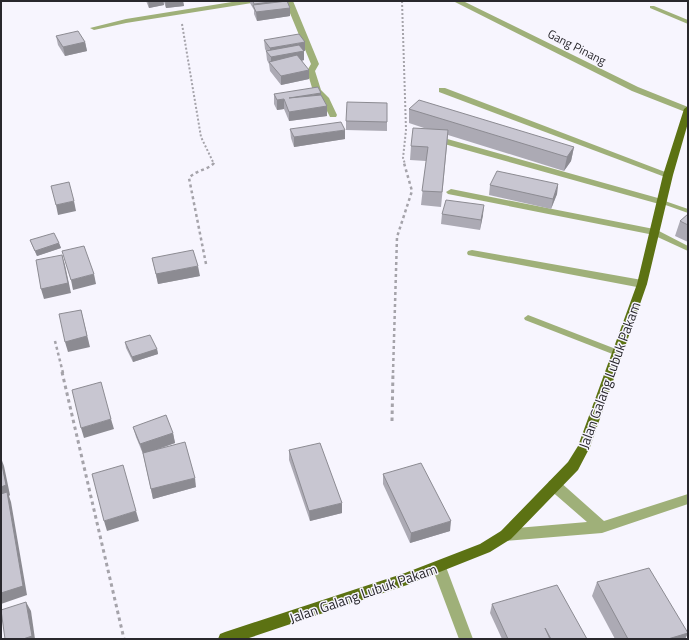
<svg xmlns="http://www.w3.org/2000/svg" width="689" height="640" font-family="'Titillium Web',sans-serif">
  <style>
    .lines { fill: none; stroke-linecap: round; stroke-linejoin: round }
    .path-far2 { stroke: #a5a3aa; stroke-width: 2; stroke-dasharray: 2 2; stroke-linecap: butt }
    .path-far1 { stroke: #a5a3aa; stroke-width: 2.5; stroke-dasharray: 3 3; stroke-linecap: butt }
    .path { stroke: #a5a3aa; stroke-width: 3; stroke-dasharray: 3.5 3.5; stroke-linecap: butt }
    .service { fill: #9fb079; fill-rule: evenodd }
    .minor { fill: #9fb079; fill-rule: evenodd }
    .tertiary { fill: #9fb079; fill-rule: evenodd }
    .primary { fill: #5c7213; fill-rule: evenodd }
    .wall { fill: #acaab4 }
    .shaded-wall { fill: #8c8b92 }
    .building { fill: #c8c6d1; stroke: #8c8b92 }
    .labels { text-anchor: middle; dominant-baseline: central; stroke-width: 3; stroke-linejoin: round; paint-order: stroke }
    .far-street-label { font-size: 12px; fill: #29282d; stroke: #f7f5fe }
    .street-label { font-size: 14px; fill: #29282d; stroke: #f7f5fe }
  </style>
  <rect width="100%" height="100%" fill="#f7f5fe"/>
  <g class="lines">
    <g class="path-far2">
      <path d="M402,1L406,130L403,158L405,164"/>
      <path d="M182,24L201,137L214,164"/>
    </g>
    <g class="path-far1">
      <path d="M206,264L189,178C196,170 208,170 214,163"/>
      <path d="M55,341L63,373"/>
      <path d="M393,373L397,237L412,191L404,163"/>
    </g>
    <g class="path">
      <path d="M62,372L124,639"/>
      <path d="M392,421L393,372"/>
    </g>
    <g class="service">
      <path d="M650,6H654L688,20V24L650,8Z"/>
      <path d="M662,200L688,209V213L660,203L659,202Z"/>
      <path d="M651,230H657L688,246V251L651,234L650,232Z"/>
      <path d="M528,315L621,351L622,353L621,355H615L525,320L524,318Z"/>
    </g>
    <g class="minor">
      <path d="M238,1H256L252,3L126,23L94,30L90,28L126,19Z"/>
      <path d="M285,1H293L319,64L315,71L321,90L329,98L337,115L336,117H330L321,99L313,91L307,71L311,64Z"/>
      <path d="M453,1H463L638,87L688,107V113L632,91Z"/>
      <path d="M439,88H445L673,175L668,178L665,177L439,92Z"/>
      <path d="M433,135L665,200L667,202L665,204H659L430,140V136Z"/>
      <path d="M451,189L654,229L659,232L654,235L448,194L446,192Z"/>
      <path d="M472,250L642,280L647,284L642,288L468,255L467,253L468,251Z"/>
      <path d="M439,561L444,563L446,567L473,639H459L432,567L434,563Z"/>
    </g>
    <path class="tertiary" d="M554,480L559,481L604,521L688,494V504L602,533L506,541L501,539L499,535L501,531L506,529L587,522L549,489L548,485L549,481Z"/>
    <path class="primary" d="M688,106V123L673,175L647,284L590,447L578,470L511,539L490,552L407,585L246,639H218L220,634L225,632L405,573L480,544L501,531L568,462L578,446L637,284L663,175L684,109Z"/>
  </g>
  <g class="wall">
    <path d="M146,1H183L184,6L166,8L164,2V5L149,8Z"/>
    <path d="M250,1H288L290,16L257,21L254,14V10L250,3Z"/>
    <path d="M56,36L85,42L87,51L65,56L58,45Z"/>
    <path d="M264,40L305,51H304V60L302,61L309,79L281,85L270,71L269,64L267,60L266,51L265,49Z"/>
    <path d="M274,94L321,95L327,116L289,121L284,109L277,110L274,104Z"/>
    <path d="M387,103V131L346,130V121Z"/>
    <path d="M409,109L574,147L571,161L564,171L448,135L441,207L421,205L426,161L410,160L411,146L427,129L409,123Z"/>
    <path d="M290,129L345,139L294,147L291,138Z"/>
    <path d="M558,184L557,194L551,209L489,195L490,185Z"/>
    <path d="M442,214L483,215L480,230L441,224Z"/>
    <path d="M688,214V242L675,236L680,221Z"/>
    <path d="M30,240L59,243L61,248L37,256L32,245Z"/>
    <path d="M152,258L200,276L158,284Z"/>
    <path d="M125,342L157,349L158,354L133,362L126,348Z"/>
    <path d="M133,427L173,433L175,443L156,450L196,487L153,499L143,454L136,437Z"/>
    <path d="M289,450L342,513L310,521L289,460Z"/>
    <path d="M383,474L450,531L410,543L383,484Z"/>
    <path d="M597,582L688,633L685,639H615L592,596Z"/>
    <path d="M492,604L587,639H502L490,613Z"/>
  </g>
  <g class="shaded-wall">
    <path d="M148,1H163L164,5L149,8Z"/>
    <path d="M165,1H183L184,6L166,8Z"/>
    <path d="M278,1H288L289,8H290V16L257,21L256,12L254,4Z"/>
    <path d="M85,42L87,51L65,56L63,47Z"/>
    <path d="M305,42V51L270,57V48Z"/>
    <path d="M304,51V60L273,66L271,64V57Z"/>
    <path d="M309,70V79L281,85V76Z"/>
    <path d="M321,93V103L289,98Z"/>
    <path d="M284,99V109L277,110V100Z"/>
    <path d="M327,106V116L289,121V112Z"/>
    <path d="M345,130V139L294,147V137Z"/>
    <path d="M574,147L571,161L564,171L567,157Z"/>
    <path d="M558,184L557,194L551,209L553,199Z"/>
    <path d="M74,201L76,211L58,215L56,205Z"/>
    <path d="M484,205L483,215L480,230L481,220Z"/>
    <path d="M59,243L61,248L37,256L35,251Z"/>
    <path d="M62,255L65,265L71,293L44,299L41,289Z"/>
    <path d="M198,266L200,276L158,284L156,274Z"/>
    <path d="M94,274L96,284L73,290L71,280Z"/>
    <path d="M81,310L90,347L68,352L65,342Z"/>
    <path d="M157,349L158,354L133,362L132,357Z"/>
    <path d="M111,419L114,429L84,438L81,428Z"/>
    <path d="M173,433L175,443L143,454L140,444Z"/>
    <path d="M1,458L4,466L10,495L9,496L11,502L27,595L1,604Z"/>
    <path d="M195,478L196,487L153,499L151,489Z"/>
    <path d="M342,503V513L310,521L309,511Z"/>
    <path d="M136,511L139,521L107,531L104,521Z"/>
    <path d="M451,521L450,531L410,543L411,533Z"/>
    <path d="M26,602L31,611L35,639H23Z"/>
    <path d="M688,633L685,639H668Z"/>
  </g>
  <g class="building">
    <path d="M253,1H278L254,4Z"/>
    <path d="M287,1L290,8L256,12L253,5Z"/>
    <path d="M78,31L85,42L63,47L56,36Z"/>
    <path d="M299,34L305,42L270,48L264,40Z"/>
    <path d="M299,45L304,51L271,57L266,51Z"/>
    <path d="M297,55L309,70L281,76L269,62Z"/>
    <path d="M318,87L321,93L289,98L321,95L327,106L289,112L284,99L277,100L274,94Z"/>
    <path d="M419,100L574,147L567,157L409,109Z"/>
    <path d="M347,102L387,103V122L346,121Z"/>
    <path d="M341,122L345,130L294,137L290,129Z"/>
    <path d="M413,128L448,130L442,192L422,191L428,147L411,146Z"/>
    <path d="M497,171L558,184L553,199L490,185Z"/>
    <path d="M69,182L74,201L56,205L51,186Z"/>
    <path d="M446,200L484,205L481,220L442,214Z"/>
    <path d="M688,214V225L680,221Z"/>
    <path d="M54,233L59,243L35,251L30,240Z"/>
    <path d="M84,246L94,274L71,280L62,251Z"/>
    <path d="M193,250L198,266L156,274L152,258Z"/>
    <path d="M62,255L68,283L41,289L36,260Z"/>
    <path d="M81,310L87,336L65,342L59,314Z"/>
    <path d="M150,335L157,349L132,357L125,342Z"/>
    <path d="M101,382L111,419L81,428L72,390Z"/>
    <path d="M166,415L173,433L140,444L133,427Z"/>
    <path d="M185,442L195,478L151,489L143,453Z"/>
    <path d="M320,443L342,503L309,511L289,450Z"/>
    <path d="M1,460L6,485L1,487Z"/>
    <path d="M421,463L451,521L411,533L383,474Z"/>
    <path d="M123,465L136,511L104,521L92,474Z"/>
    <path d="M7,492L23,586L1,593V494Z"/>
    <path d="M649,568L688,633L668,639H628L597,582Z"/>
    <path d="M557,585L587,639H551L545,628L550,639H508L492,604Z"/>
    <path d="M26,602L32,636L23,639H5L1,610Z"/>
  </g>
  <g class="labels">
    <g class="far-street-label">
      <text transform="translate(577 47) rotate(27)">Gang Pinang</text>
    </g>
    <g class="street-label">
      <text transform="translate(609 375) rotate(-70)">Jalan Galang Lubuk Pakam</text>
      <text transform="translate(363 593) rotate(-19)">Jalan Galang Lubuk Pakam</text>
    </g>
  </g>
  <rect width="689" height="640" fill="none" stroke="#29282d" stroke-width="4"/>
</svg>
